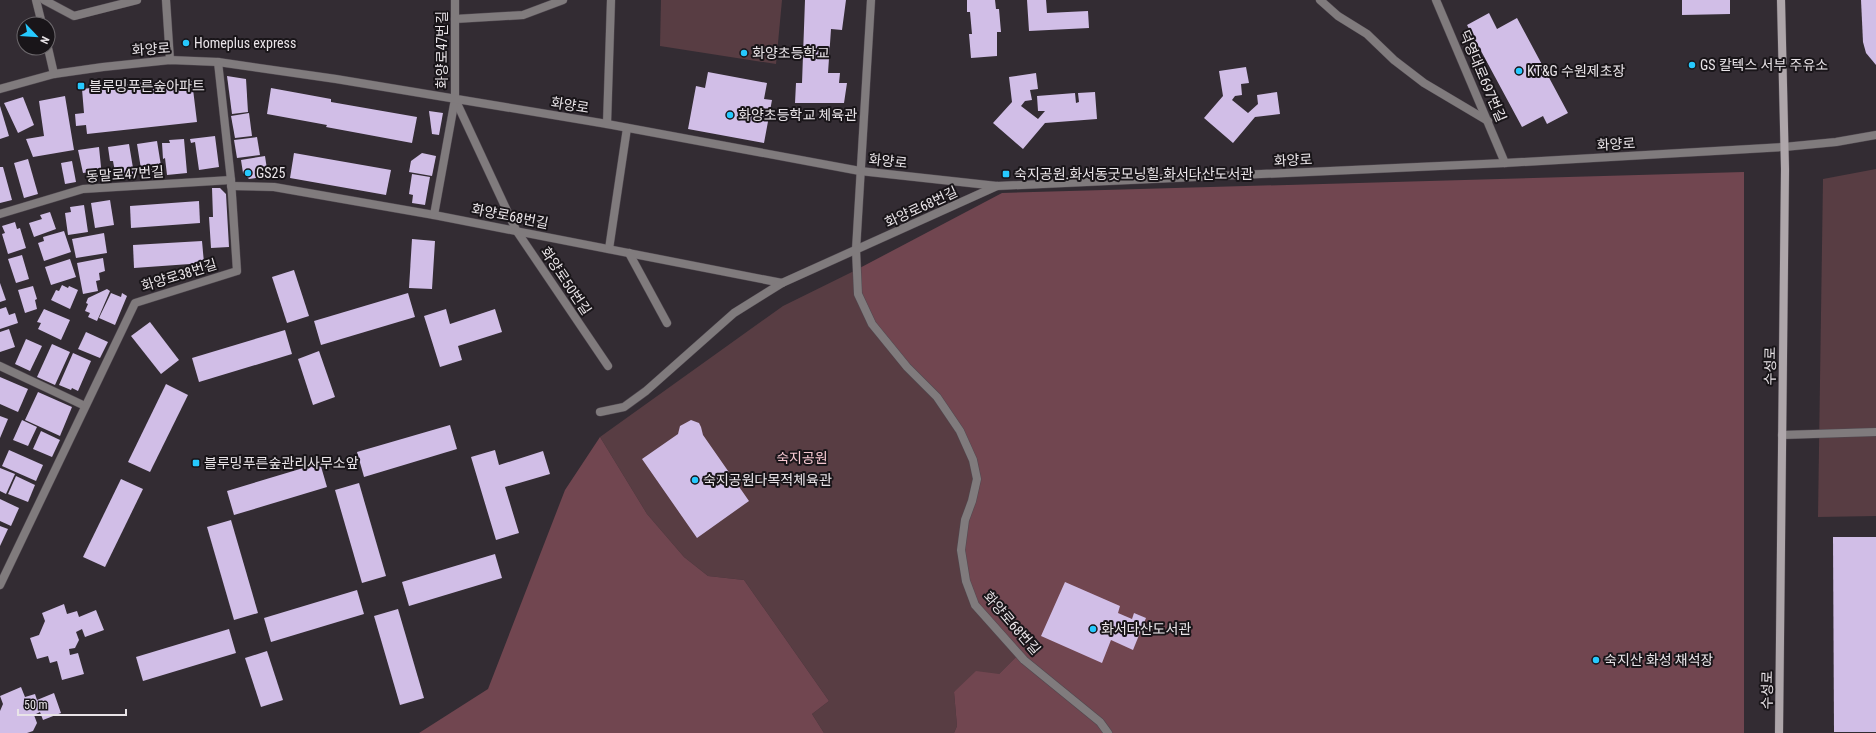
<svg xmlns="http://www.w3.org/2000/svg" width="1876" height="733" font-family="'Roboto Condensed','Noto Sans KR',sans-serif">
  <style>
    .green { fill: #583d43 }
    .forest { fill: #714650 }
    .building { fill: #d1bee7 }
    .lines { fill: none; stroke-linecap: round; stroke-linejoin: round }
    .minor-casing { stroke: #504950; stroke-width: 9 }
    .tertiary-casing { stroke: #504950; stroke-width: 9 }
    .secondary-casing { stroke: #504950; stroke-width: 9 }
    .minor { stroke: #807b7d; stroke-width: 8 }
    .tertiary { stroke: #807b7d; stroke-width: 8 }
    .secondary { stroke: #aea6aa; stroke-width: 8 }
    .poi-dot { fill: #26c9fe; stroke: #191519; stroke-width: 1.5 }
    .labels { text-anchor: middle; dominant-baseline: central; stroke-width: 4; stroke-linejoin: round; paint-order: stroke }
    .poi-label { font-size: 14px; fill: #e9e4e8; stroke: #191519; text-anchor: start }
    .street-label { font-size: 14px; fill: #e9e4e8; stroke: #191519 }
    .park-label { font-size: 14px; fill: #f6c8d1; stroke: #191519 }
  </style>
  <rect width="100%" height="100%" fill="#332c33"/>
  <g class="green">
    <path d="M661,0H782L776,64L660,46Z"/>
    <path d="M1876,169V516L1818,517L1823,179Z"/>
    <path d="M854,271L869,326L904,370L934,399L957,432L970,461L1017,656L999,674L954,692L957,726L954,733H824L812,714L829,701L744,580L708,576L684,557L647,514L600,437L783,306Z"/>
  </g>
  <g class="forest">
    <path d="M1744,172V733H954L957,726L954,692L976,671L999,674L1017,656L973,608L958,549L974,479L970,461L957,432L934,399L904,370L869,326L854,271L1002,193Z"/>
    <path d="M600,437L647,514L684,557L708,576L744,580L829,701L812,714L824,733H419L488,689L565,490Z"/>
  </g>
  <g class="building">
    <path d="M805,0H846L842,30L831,29L828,73H840L839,83H847L844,103H795L796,83H802Z"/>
    <path d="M967,0H995L996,9H999L1001,32H997V56L971,58L969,34H972L970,12H967Z"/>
    <path d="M1027,0H1046L1047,13L1088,11L1089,28L1029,31Z"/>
    <path d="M1682,0H1730V14L1682,15Z"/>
    <path d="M1861,0H1876V65L1866,53L1863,42Z"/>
    <path d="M1489,13L1497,29L1517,18L1568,113L1547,124L1543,116L1522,127L1467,25Z"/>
    <path d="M1246,67L1249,83L1241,84L1242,95L1235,96L1232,100L1248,113L1258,104L1257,95L1277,92L1280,114L1255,117L1233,143L1204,118L1223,96L1219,71Z"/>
    <path d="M708,72L767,83L764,99L772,100L764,143L688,129L696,86L705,88Z"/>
    <path d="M1036,73L1038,89L1030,90L1032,100L1025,101L1021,106L1038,119L1045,111H1038L1037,96L1075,93L1076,103L1079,102L1078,93L1095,92L1097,119L1045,123L1023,149L993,123L1012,102L1009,77Z"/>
    <path d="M227,76L246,79L248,112L232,114Z"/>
    <path d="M192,81L197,122L87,134L86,125L76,126L75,114L84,113L82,89L146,82L147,86Z"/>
    <path d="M271,88L331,99V102L417,117L412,143L326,127L327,125L267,114Z"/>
    <path d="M65,96L74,150L33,157L26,139L44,136L39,101Z"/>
    <path d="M23,97L34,125L18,133L4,103Z"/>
    <path d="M0,106L9,136L0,139Z"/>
    <path d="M429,111L443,113L439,135L432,134Z"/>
    <path d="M249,113L252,136L235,138L231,116Z"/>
    <path d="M215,136L219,167L199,170L195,142L191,143L190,139Z"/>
    <path d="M257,137L260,155L237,158L234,140Z"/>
    <path d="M184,139L187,173L167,175L165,158L163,159L162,143H170L169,140Z"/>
    <path d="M157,141L162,172L145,174L144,168L141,169L137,144Z"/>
    <path d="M129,144L134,174L119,177L118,172H115L113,161H110L108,147Z"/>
    <path d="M99,147L102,177L91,179L90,172L83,173L78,150Z"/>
    <path d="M294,153L391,170L386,195L290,178Z"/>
    <path d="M422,153L436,156L432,176L409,172L411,161Z"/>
    <path d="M265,156L268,176L249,179L243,173L241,160Z"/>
    <path d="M28,159L38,194L24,198L14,163Z"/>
    <path d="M72,161L76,182L65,184L61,163Z"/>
    <path d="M0,167H3L12,200L0,203Z"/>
    <path d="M412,174L430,177L425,205L412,203L413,195L409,194Z"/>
    <path d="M212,188H220L226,194L229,247L211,248L209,217H213Z"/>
    <path d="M110,200L114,225L95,228L91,203Z"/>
    <path d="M199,201L200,223L131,228L130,206Z"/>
    <path d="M84,205L88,232L68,235L65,213L71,212L70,207Z"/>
    <path d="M50,212L56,229L34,237L29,223L42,219L40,215Z"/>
    <path d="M15,222L17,229L20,228L26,248L8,254L2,234L5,233L2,226Z"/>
    <path d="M64,231L71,252L44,261L38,243L44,241L43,237Z"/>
    <path d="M104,233L107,253L76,258L72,239Z"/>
    <path d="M412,239L435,241L432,289L409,288Z"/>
    <path d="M202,241L204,263L134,268L133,245Z"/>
    <path d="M22,255L29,279L16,283L8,259Z"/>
    <path d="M103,258L105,271L99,273L100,280L96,281L98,291L83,294L77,263Z"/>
    <path d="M70,259L76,277L51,285L45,267Z"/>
    <path d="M294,270L309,316L287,323L272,277Z"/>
    <path d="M0,283L6,300L0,302Z"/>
    <path d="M62,285L68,288L69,286L78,290L70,309L51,300L56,290L59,291Z"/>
    <path d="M33,286L37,299L35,300L37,309L25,313L18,290Z"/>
    <path d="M107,289L110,291L97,321L88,317L90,313L85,311L88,304L86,303L88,298Z"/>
    <path d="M111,293L121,297L122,293L127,296L115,325L99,318Z"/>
    <path d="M408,293L415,317L321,345L314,321Z"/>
    <path d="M6,307L9,315L15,313L18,323L0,329V309Z"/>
    <path d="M44,309L70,320L61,340L38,329L41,323L37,322Z"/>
    <path d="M446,309L450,324L495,309L502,332L458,346L462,360L440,367L424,316Z"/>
    <path d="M150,322L179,360L161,374L131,336Z"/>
    <path d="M9,329L15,347L0,352V332Z"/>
    <path d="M285,330L292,354L199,382L192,358Z"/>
    <path d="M86,332L108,342L100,358L78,349Z"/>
    <path d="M26,339L42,346L30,371L15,364Z"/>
    <path d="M52,344L70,352L55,385L37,377Z"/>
    <path d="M319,351L335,397L313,405L298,359Z"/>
    <path d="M73,353L91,361L78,391L72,388L71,390L59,385Z"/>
    <path d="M0,377L28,389L18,412L0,404Z"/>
    <path d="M166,384L188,395L150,472L128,462Z"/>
    <path d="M38,392L72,407L60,436L25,420Z"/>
    <path d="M0,416L8,419L0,438Z"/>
    <path d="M22,420L37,427L28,446L13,440Z"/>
    <path d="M691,420L699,423L701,427L703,435L749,501L697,538L642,459L678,434L680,426Z"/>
    <path d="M450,425L457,449L364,477L357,452Z"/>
    <path d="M41,431L60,440L52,457L33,449Z"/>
    <path d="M9,450L43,465L36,481L2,466Z"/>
    <path d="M495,450L499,465L543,451L550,474L505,487L519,533L496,540L471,457Z"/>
    <path d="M320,463L327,487L234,515L227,491Z"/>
    <path d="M0,468L15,474L6,494L0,491Z"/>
    <path d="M16,476L35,485L28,502L8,494Z"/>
    <path d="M121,479L143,489L105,567L83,557Z"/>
    <path d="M359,483L386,576L362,583L335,490Z"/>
    <path d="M0,499L19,508L11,526L0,521Z"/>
    <path d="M231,520L258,613L234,620L207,527Z"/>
    <path d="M0,526L8,529L0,546Z"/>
    <path d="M1833,537H1876V732H1834Z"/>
    <path d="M495,554L502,578L409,606L402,582Z"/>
    <path d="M1065,582L1120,606L1118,613L1132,619L1134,613L1146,618L1133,650L1111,640L1102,663L1041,636Z"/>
    <path d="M357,590L364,614L271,642L264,618Z"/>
    <path d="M64,604L67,614L77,611L79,617L96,610L104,630L85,637L82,629L76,632L79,640L75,648L69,649L70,655L78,653L84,674L62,680L57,661L50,663L48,656L37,659L30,638L39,635L45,621L42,613Z"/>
    <path d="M398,609L424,698L400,705L374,616Z"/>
    <path d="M229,629L236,653L143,681L136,657Z"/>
    <path d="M267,651L283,700L261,707L245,658Z"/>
    <path d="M21,687L25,697L35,694L37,700L54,693L61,713L43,720L40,712L34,715L37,723L33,731L27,733H0V711L3,704L0,696Z"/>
  </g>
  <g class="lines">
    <g class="minor-casing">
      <g id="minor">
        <path d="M36,0L42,24"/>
        <path d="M44,0L74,16L137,0"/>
        <path d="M166,0L170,60"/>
        <path d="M871,0L856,250L858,294L872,324L907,367L937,397L960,431L973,460L977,479L972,501L965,520L961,550L966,581L975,605L1024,660L1100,722L1108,733"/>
        <path d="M1320,0L1338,16L1367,34L1394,60L1424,83L1488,121"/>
        <path d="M1436,0L1505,163"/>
        <path d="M455,19L523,15L563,0"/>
        <path d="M48,48L54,74"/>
        <path d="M455,99L516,230L608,366"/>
        <path d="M607,124L611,0"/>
        <path d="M1784,147L1836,142L1876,135"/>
        <path d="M231,186L274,187L434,215L782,283"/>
        <path d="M0,214L83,189L231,180"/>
        <path d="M434,215L455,99V0"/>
        <path d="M609,249L627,128"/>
        <path d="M629,253L667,323"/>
        <path d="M0,366L85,406"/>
        <path d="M600,412L624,407L646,391L734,313L782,283L997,186"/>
        <path d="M1782,435L1876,432"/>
        <path d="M0,585L135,303L237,271L231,180L218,62"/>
      </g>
    </g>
    <g class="tertiary-casing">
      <path id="tertiary" d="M0,89L54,74L103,67L170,60L218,62L336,79L607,124L860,171L997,186L1505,163L1784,147"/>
    </g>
    <g class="secondary-casing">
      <path id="secondary" d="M1779,733L1785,169L1781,0"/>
    </g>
    <use href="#minor" class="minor"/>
    <use href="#tertiary" class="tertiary"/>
    <use href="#secondary" class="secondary"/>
  </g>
  <g class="poi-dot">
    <circle cx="186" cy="43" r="4"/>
    <circle cx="744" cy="53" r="4"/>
    <circle cx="1692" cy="65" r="4"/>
    <circle cx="1519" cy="71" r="4"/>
    <rect x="77" y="82" width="8" height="8" rx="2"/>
    <circle cx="730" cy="115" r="4"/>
    <circle cx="248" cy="173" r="4"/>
    <rect x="1002" y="170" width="8" height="8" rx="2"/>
    <rect x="192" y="459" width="8" height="8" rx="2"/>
    <circle cx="695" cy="480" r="4"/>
    <circle cx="1093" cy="629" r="4"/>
    <circle cx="1596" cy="660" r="4"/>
  </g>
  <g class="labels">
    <g class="poi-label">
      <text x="194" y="43">Homeplus express</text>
      <text x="752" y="53">화양초등학교</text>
      <text x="1700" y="65">GS 칼텍스 서부 주유소</text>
      <text x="1527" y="71">KT&amp;G 수원제초장</text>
      <text x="89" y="86">블루밍푸른숲아파트</text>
      <text x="738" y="115">화양초등학교 체육관</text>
      <text x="256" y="173">GS25</text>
      <text x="1014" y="174">숙지공원.화서동굿모닝힐.화서다산도서관</text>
      <text x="204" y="463">블루밍푸른숲관리사무소앞</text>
      <text x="703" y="480">숙지공원다목적체육관</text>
      <text x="1101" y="629">화서다산도서관</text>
      <text x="1604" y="660">숙지산 화성 채석장</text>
    </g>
    <g class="street-label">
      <text transform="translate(151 49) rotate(-4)">화양로</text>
      <text transform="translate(442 50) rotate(-90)">화양로47번길</text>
      <text transform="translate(1483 76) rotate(67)">덕영대로697번길</text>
      <text transform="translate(570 105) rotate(9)">화양로</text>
      <text transform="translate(1616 144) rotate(-3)">화양로</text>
      <text transform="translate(1293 160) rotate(-3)">화양로</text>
      <text transform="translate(888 161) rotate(6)">화양로</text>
      <text transform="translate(125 174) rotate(-4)">동말로47번길</text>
      <text transform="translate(921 207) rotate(-25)">화양로68번길</text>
      <text transform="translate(510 216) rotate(11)">화양로68번길</text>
      <text transform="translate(179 275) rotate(-17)">화양로38번길</text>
      <text transform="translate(566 281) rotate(56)">화양로50번길</text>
      <text transform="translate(1770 366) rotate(-89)">수성로</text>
      <text transform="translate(1012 623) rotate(49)">화양로68번길</text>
      <text transform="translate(1767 690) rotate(-89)">수성로</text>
    </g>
    <g class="park-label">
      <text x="802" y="458">숙지공원</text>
    </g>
  </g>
  <g transform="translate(36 36) rotate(115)"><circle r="19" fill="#191519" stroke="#6c686c"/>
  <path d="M0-3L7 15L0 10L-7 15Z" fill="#26c9fe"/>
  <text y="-6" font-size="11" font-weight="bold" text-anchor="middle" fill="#e9e4e8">N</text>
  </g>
  <path d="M18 709v6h108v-6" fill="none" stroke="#e9e4e8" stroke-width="2"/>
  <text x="24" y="709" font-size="12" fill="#e9e4e8" stroke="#191519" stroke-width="3" paint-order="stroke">50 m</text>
</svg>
